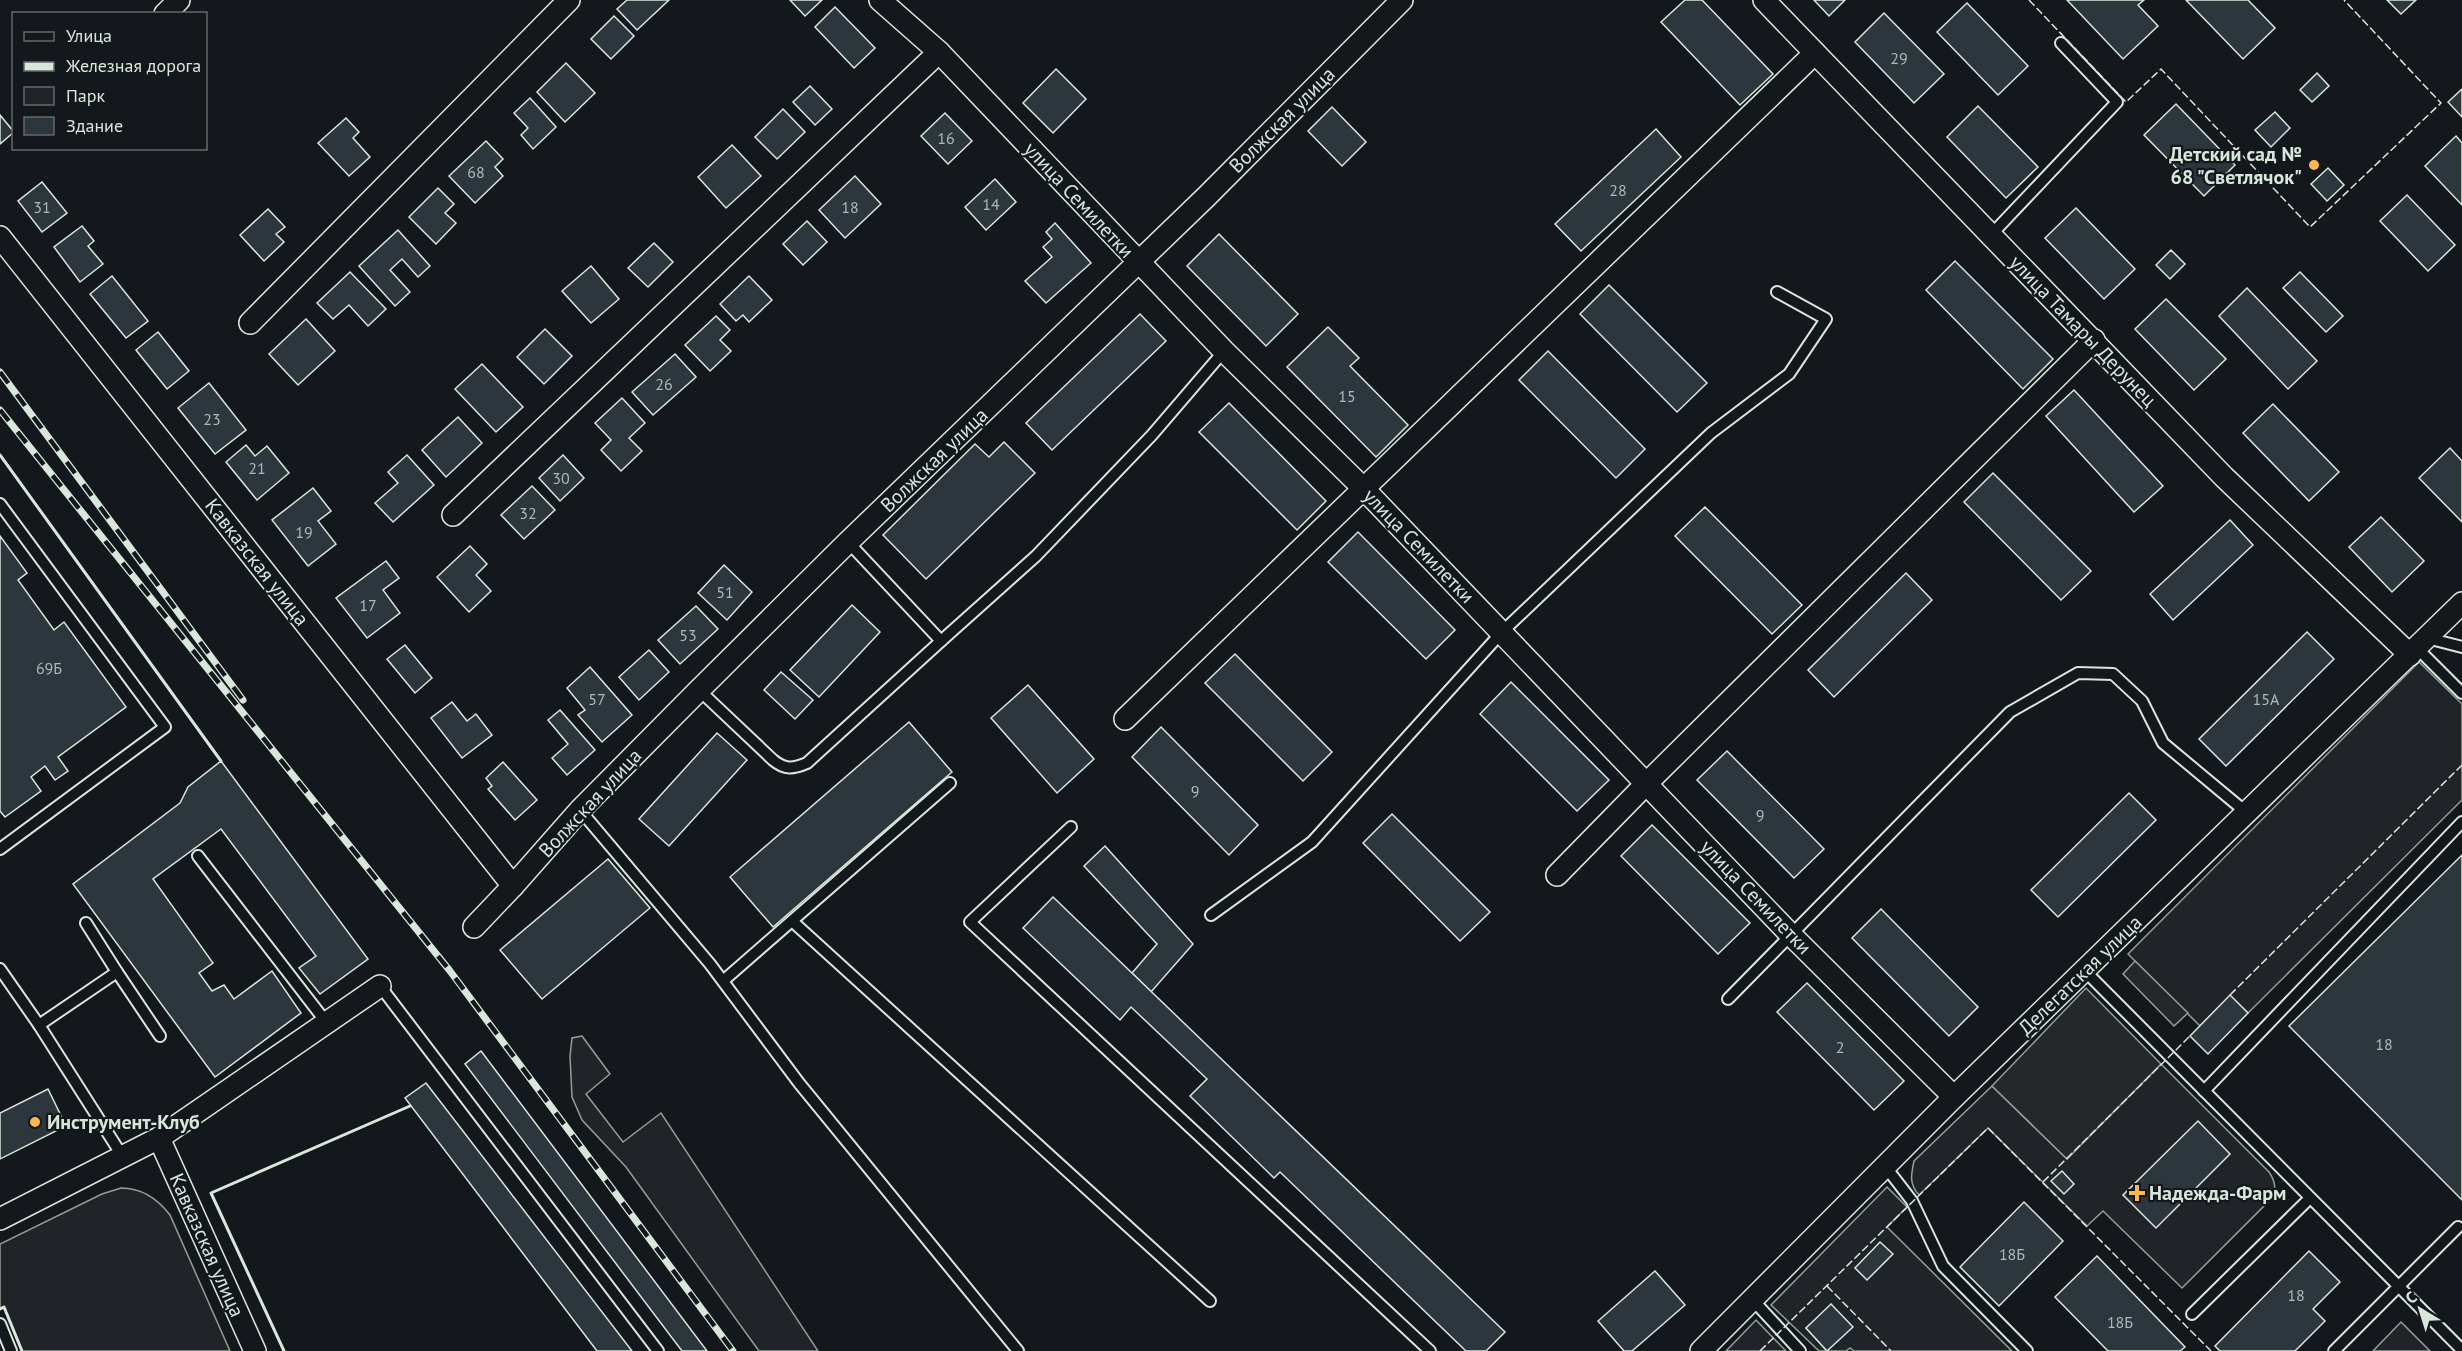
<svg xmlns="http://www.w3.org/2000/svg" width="2462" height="1351" font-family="'PT Sans',sans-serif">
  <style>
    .green { fill: #202428; stroke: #939e99; stroke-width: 1.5; fill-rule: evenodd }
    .parking { fill: #24282b; stroke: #939e99; stroke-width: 1.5 }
    .building { fill: #2c363c; stroke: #d8e6dc; stroke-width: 1.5 }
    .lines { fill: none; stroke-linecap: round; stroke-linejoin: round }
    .service-casing { stroke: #d8e6dc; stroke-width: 14 }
    .minor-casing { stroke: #d8e6dc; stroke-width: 24 }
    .service { stroke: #14181c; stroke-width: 10 }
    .minor { stroke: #14181c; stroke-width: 21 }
    .rail-casing { stroke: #d8e6dc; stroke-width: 7 }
    .rail { stroke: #14181c; stroke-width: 4.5; stroke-dasharray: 14; stroke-linecap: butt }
    .fence { stroke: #d8e6dc; stroke-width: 1.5; stroke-dasharray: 8 3; stroke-linecap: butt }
    .wall { stroke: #d8e6dc; stroke-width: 3 }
    .poi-dot { fill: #ffb74d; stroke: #14181c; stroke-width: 2 }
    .labels { text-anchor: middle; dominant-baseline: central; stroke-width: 4.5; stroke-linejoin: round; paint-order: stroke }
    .number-label { font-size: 16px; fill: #adbab4 }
    .street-label { font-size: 20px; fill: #d8e6dc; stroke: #14181c }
    .poi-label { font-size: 20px; font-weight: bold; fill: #d8e6dc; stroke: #14181c; text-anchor: start }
  </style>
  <rect width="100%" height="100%" fill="#14181c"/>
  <g class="green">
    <path d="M2419,662L2462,704V800L2248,1013L2230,996L2200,1026L2128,954Z"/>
    <path d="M582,1036L610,1074L586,1094L623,1142L661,1113L818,1351H759L626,1167L582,1120L572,1097L570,1056L572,1038Z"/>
    <path d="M2161,1064L2269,1172C2275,1181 2276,1187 2273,1197L2182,1288L2103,1211L2087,1226L1988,1128L1919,1195C1909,1184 1911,1175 1914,1161L1992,1086L2067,1159Z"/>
    <path d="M1887,1187L1907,1207L1887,1227L2012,1351H1854L1850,1348L1846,1351H1819L1771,1305ZM1831,1305L1827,1351L1806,1328Z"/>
    <path d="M121,1188C142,1188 157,1198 170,1215L230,1351H22L4,1308L0,1309V1244L102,1194Z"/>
    <path d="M1756,1320L1786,1351H1726Z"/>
    <path d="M2401,1322L2430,1351H2373Z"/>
  </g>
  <g class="parking">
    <path d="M2135,961L2188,1013L2174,1026L2123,974Z"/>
    <path d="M2086,988L2161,1064L2067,1159L1992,1086Z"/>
  </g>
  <g class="building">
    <path d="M627,0H669L637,30L617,9Z"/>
    <path d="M790,0H822L805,16Z"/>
    <path d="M1685,0H1702L1773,74L1740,105L1661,22Z"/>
    <path d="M1814,0H1845L1829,16Z"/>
    <path d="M2067,0H2144L2138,5L2158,26L2123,59Z"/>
    <path d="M2186,0H2248L2275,28L2243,59Z"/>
    <path d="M2387,0H2416L2401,14Z"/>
    <path d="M1967,3L2028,66L1998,95L1937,32Z"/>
    <path d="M835,7L875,48L854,68L815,27Z"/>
    <path d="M1884,13L1944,74L1914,103L1855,42Z"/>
    <path d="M614,16L634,36L611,59L591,39Z"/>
    <path d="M566,63L595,93L565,122L537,92Z"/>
    <path d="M1056,69L1086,99L1053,133L1023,103Z"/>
    <path d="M2317,73L2329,86L2312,102L2300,90Z"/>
    <path d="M810,86L832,109L815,125L793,102Z"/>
    <path d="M2462,89V117L2448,102Z"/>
    <path d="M530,98L556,127L533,149L521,135L528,128L514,113Z"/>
    <path d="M2176,104L2235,165L2204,196L2144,135Z"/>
    <path d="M1978,106L2038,167L2006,198L1947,137Z"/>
    <path d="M1332,107L1366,142L1342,166L1308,131Z"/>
    <path d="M783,109L805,132L777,159L755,137Z"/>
    <path d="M2275,112L2290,128L2271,147L2255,130Z"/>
    <path d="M945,113L972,141L948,164L921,136Z"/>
    <path d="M0,115L14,132L0,144Z"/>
    <path d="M346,118L359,132L353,138L370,157L349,176L318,143Z"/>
    <path d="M1656,129L1681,157L1581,251L1555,224Z"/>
    <path d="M2456,136L2462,143V205L2425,166Z"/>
    <path d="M486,141L503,159L495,167L503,176L475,203L449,176Z"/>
    <path d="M732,145L761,176L726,208L698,177Z"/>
    <path d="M2328,168L2344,185L2327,201L2311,184Z"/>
    <path d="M855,176L881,204L845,238L819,210Z"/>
    <path d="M995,179L1016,202L986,230L965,207Z"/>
    <path d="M42,182L67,213L42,232L18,201Z"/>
    <path d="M438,188L454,204L445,213L456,223L436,244L409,217Z"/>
    <path d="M2407,195L2455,245L2428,271L2380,221Z"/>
    <path d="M2076,208L2135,269L2104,299L2045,238Z"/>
    <path d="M268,209L285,227L276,234L284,242L264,261L240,235Z"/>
    <path d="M807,221L827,242L803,265L783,244Z"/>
    <path d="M1055,223L1091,263L1046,303L1025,281L1052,257L1043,247L1052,239L1046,232Z"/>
    <path d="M82,226L94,241L88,246L103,264L80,282L54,247Z"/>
    <path d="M398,230L430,266L418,277L402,259L390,270L410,292L395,306L359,266Z"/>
    <path d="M1219,234L1298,314L1266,346L1187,266Z"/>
    <path d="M654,243L673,262L648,287L628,268Z"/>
    <path d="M2171,250L2185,264L2170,279L2156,265Z"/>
    <path d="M1955,261L2053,359L2023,389L1926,290Z"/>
    <path d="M591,266L619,299L591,323L562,291Z"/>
    <path d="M350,272L386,309L368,326L349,305L333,319L317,303Z"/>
    <path d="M2300,272L2343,316L2326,332L2283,288Z"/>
    <path d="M112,276L148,321L126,338L90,294Z"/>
    <path d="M749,276L772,300L749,322L743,315L736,321L720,304Z"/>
    <path d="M1609,285L1707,383L1677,412L1580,314Z"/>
    <path d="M2247,288L2317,361L2288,389L2219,316Z"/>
    <path d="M2166,299L2226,359L2194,390L2135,329Z"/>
    <path d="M1140,314L1166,341L1052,450L1026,423Z"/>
    <path d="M716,316L730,330L720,340L731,351L710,371L685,345Z"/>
    <path d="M306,319L335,351L298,385L269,354Z"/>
    <path d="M1328,327L1359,358L1350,366L1408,425L1376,457L1287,367Z"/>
    <path d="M545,329L572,356L544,384L517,357Z"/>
    <path d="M158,332L189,371L167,389L136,350Z"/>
    <path d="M1548,351L1645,449L1616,478L1519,380Z"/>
    <path d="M675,354L696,377L653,415L632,392Z"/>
    <path d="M482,364L523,407L496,432L455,389Z"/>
    <path d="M209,383L246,430L215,454L178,408Z"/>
    <path d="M2074,390L2163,486L2134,512L2046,416Z"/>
    <path d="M622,398L645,423L629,438L642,451L621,471L601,450L611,440L595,423Z"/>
    <path d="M1229,403L1326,501L1297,530L1199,432Z"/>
    <path d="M2273,404L2339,472L2309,501L2243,433Z"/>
    <path d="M458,417L482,443L446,477L422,450Z"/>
    <path d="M1004,442L1035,473L926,579L883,535L975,444L989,457Z"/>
    <path d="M246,445L255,456L267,446L289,473L257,500L226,462Z"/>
    <path d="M2450,448L2462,461V522L2419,478Z"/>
    <path d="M407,455L434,485L393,522L375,503L398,483L388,472Z"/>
    <path d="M563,455L584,478L560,501L539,478Z"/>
    <path d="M1993,473L2091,571L2061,600L1964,502Z"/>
    <path d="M532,486L555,510L524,539L501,515Z"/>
    <path d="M313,488L331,511L318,521L336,544L308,566L272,520Z"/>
    <path d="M1705,507L1802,605L1772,634L1675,536Z"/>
    <path d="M2381,517L2424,561L2392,592L2349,547Z"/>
    <path d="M2230,520L2253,545L2173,620L2150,594Z"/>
    <path d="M1358,532L1455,630L1426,659L1328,562Z"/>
    <path d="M0,536L27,573L18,580L54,630L64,622L126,707L58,757L68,771L55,780L45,766L31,777L41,791L5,817L0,811Z"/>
    <path d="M470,546L487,564L476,575L491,591L469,612L437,577Z"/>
    <path d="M386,561L399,578L383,590L400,613L367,638L336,598Z"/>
    <path d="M724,565L752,592L727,620L698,593Z"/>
    <path d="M1906,573L1932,600L1834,697L1808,670Z"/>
    <path d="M852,605L880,632L819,697L790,670Z"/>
    <path d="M696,606L718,629L680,664L658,640Z"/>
    <path d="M2307,632L2334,659L2226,766L2199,739Z"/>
    <path d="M405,645L432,678L415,693L387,659Z"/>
    <path d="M649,650L669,672L639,700L619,677Z"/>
    <path d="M1235,654L1332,752L1303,781L1205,683Z"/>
    <path d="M590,667L632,715L602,742L578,715L585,710L567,688Z"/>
    <path d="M781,672L813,700L795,719L764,690Z"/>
    <path d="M1511,682L1609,780L1577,811L1480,714Z"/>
    <path d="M1028,685L1094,759L1057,793L991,718Z"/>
    <path d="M452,702L467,721L476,714L492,735L462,758L431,718Z"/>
    <path d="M560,710L595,750L567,775L552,758L568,744L548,720Z"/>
    <path d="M909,722L952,772L773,927L730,877Z"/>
    <path d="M1161,727L1258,825L1229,855L1132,757Z"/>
    <path d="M717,733L747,760L669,846L639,819Z"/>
    <path d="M1727,751L1824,849L1794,878L1697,780Z"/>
    <path d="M221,761L368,959L320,994L299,968L316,956L221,829L153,879L213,963L199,973L212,991L224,985L234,999L272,971L301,1013L215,1077L73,884L180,803L188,787Z"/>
    <path d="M503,762L537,800L515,820L488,789L492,786L486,778Z"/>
    <path d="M2129,793L2156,820L2058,917L2031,890Z"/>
    <path d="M1392,814L1490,912L1460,941L1363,843Z"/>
    <path d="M1652,825L1750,923L1718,954L1621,856Z"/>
    <path d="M1105,846L1193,944L1151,992L1132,973L1157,944L1084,866Z"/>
    <path d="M2462,855V1200L2289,1026Z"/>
    <path d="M608,859L650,908L542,999L500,950Z"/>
    <path d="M1053,897L1505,1332L1486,1351H1466L1280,1172L1274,1178L1190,1096L1207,1079L1131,1007L1120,1020L1023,928Z"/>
    <path d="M1881,909L1978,1007L1949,1036L1852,938Z"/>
    <path d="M1807,983L1904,1081L1874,1110L1777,1012Z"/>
    <path d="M2230,995L2248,1013L2208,1054L2190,1036Z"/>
    <path d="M481,1051L707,1351H682L465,1064Z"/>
    <path d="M426,1083L632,1351H597L405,1098Z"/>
    <path d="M48,1089L66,1126L0,1159V1113Z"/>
    <path d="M2198,1121L2230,1154L2156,1228L2123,1195Z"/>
    <path d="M2062,1171L2074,1184L2064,1194L2051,1181Z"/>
    <path d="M2024,1202L2063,1241L1999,1306L1960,1267Z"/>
    <path d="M1880,1242L1893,1254L1867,1280L1855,1268Z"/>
    <path d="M2309,1251L2340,1282L2313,1309L2325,1321L2295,1351H2220L2215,1346Z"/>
    <path d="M2097,1256L2185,1347L2180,1351H2108L2055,1297Z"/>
    <path d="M1655,1271L1685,1305L1632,1351H1624L1598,1321Z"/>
    <path d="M1831,1304L1853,1327L1827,1351L1806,1328Z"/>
  </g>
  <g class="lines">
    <g class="service-casing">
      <g id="service">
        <path d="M1990,236L2117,102L2061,43"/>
        <path d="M0,504L165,727L0,849"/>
        <path d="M848,542L941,641L1036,556L1152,435L1224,351"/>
        <path d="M2427,638L2462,647"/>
        <path d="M2417,648L2462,693"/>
        <path d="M699,690L773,760C785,770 793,769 807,763L941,641"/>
        <path d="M580,810L710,964L799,1083L1018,1351"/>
        <path d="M1071,827L970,922L1430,1351"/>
        <path d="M198,856L326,1022"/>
        <path d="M1211,915L1312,842L1502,632L1711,433L1789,374L1826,319L1777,292"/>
        <path d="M792,921L1210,1301"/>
        <path d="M0,969L39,1025L123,1157"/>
        <path d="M2085,971L2462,1350"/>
        <path d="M117,972L160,1036"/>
        <path d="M723,981L950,783"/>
        <path d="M380,986L658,1351"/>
        <path d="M1728,999L2010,712L2078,673L2113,674L2142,701L2163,743L2247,813"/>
        <path d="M39,1025L117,972L86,923"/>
        <path d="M2204,1091L2462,822"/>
        <path d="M1885,1166L1912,1201L1943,1266L2027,1351"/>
        <path d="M1752,1299L1800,1351"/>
        <path d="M2192,1314L2309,1199"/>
        <path d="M0,1324L11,1351"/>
        <path d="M2334,1351L2458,1227"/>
      </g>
    </g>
    <g class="minor-casing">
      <g id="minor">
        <path d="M880,0L939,52L1224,351L1364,489L1790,934L1954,1097"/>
        <path d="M1764,0L2224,477L2410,655"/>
        <path d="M165,14L179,0"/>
        <path d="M0,237L513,886"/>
        <path d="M250,323L569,0"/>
        <path d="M453,515L939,52"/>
        <path d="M1125,719L1815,53"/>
        <path d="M1557,875L1647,783L2094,340"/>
        <path d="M474,927L513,886L580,810L699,690L848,542L1206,197L1402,0"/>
        <path d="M159,1138L255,1351"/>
        <path d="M0,1219L159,1138L380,986"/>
        <path d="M1701,1351L1954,1097L2462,603"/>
      </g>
    </g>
    <use href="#service" class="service"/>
    <use href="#minor" class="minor"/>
    <g class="rail-casing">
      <g id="rail">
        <path d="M0,372L243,700"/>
        <path d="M0,410L450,971L733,1351"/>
      </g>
    </g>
    <use href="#rail" class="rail"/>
    <g class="fence">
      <path d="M2029,0L2126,102L2161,69L2310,227L2441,103L2344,0"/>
      <path d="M2230,995L2462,765"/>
      <path d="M2043,1182L2190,1036"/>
      <path d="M1827,1286L1891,1351"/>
      <path d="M1760,1351L1988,1128L2211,1351"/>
    </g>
    <g class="wall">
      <path d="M0,455L221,761"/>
      <path d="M0,1309L4,1307L22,1351"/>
      <path d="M284,1351L211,1193L410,1106"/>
    </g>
  </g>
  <g class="poi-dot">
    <circle cx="2314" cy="165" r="6"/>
    <circle cx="35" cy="1122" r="6"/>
    <path d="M2134 1184h6v6h6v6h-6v6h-6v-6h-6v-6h6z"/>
  </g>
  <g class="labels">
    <g class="number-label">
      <text x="1899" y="58">29</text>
      <text x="946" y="138">16</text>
      <text x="476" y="172">68</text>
      <text x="1618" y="190">28</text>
      <text x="991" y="204">14</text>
      <text x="42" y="207">31</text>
      <text x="850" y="207">18</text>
      <text x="664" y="384">26</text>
      <text x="1347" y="396">15</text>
      <text x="212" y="419">23</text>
      <text x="257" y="468">21</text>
      <text x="561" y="478">30</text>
      <text x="528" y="513">32</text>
      <text x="304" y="532">19</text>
      <text x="725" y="592">51</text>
      <text x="368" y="605">17</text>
      <text x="688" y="635">53</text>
      <text x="49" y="668">69Б</text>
      <text x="597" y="699">57</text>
      <text x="2266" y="699">15А</text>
      <text x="1195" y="791">9</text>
      <text x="1760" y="815">9</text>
      <text x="2384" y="1044">18</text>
      <text x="1840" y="1047">2</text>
      <text x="2012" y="1254">18Б</text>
      <text x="2296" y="1295">18</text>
      <text x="2120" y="1322">18Б</text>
    </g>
    <g class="street-label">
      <text transform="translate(1282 120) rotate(-45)">Волжская улица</text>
      <text transform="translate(1079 200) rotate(47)">улица Семилетки</text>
      <text transform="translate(2083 331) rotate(46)">улица Тамары Дерунец</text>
      <text transform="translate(934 460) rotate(-44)">Волжская улица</text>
      <text transform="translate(1419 546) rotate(46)">улица Семилетки</text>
      <text transform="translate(257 562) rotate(52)">Кавказская улица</text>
      <text transform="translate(590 803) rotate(-47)">Волжская улица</text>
      <text transform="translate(1756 897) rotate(46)">улица Семилетки</text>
      <text transform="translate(2080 975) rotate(-44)">Делегатская улица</text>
      <text transform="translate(207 1245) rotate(66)">Кавказская улица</text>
    </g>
    <g class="poi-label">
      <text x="2302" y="154" text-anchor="end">Детский сад №<tspan x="2302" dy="23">68 "Светлячок"</tspan></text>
      <text x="47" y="1122">Инструмент-Клуб</text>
      <text x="2149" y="1193">Надежда-Фарм</text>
    </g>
  </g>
  <rect x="12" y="12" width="195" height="138" fill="#14181c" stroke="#626a69" stroke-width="1.5"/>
  <rect x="24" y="32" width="30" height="9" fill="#14181c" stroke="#626a69" stroke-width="1.5"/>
  <text x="66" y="42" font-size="18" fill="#d8e6dc">Улица</text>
  <rect x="24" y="62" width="30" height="9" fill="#d8e6dc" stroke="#626a69" stroke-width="1.5"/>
  <text x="66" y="72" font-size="18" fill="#d8e6dc">Железная дорога</text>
  <rect x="24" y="87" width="30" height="18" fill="#202428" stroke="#626a69" stroke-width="1.5"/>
  <text x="66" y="102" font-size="18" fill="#d8e6dc">Парк</text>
  <rect x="24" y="117" width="30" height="18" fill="#2c363c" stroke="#626a69" stroke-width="1.5"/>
  <text x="66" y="132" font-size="18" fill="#d8e6dc">Здание</text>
  <g transform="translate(2420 1309) rotate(322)" stroke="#14181c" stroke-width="4.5" paint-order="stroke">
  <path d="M0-4.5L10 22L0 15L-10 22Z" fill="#d8e6dc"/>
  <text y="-9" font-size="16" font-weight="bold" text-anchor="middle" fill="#d8e6dc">С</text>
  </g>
</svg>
